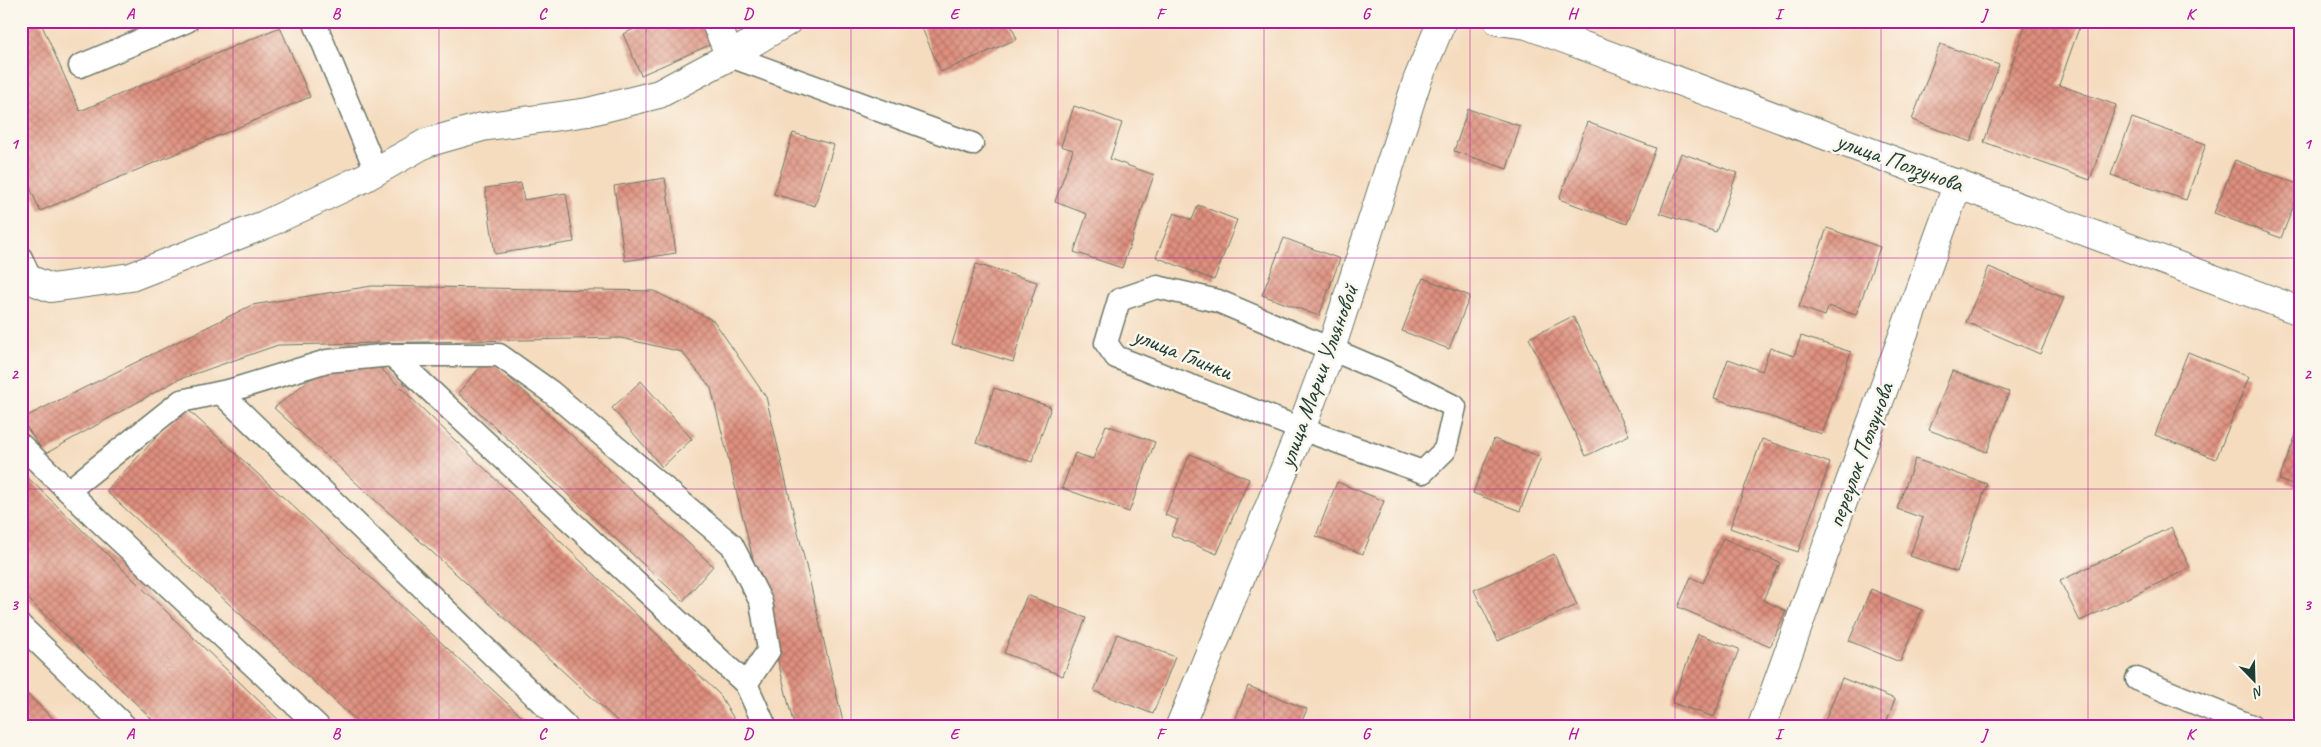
<svg xmlns="http://www.w3.org/2000/svg" width="2321" height="747" font-family="Caveat,sans-serif">
  <style>
    .building { fill: url(#building-cross-hatch) }
    .lines { fill: none; stroke-linecap: round; stroke-linejoin: round }
    .service-casing { stroke: #6a7565; stroke-width: 25 }
    .minor-casing { stroke: #6a7565; stroke-width: 30 }
    .service { stroke: #fff; stroke-width: 22 }
    .minor { stroke: #fff; stroke-width: 28 }
    .grid { fill: none; stroke: #b5179e; stroke-width: 1; stroke-opacity: 0.55 }
    .labels { text-anchor: middle; dominant-baseline: central; stroke-width: 5; stroke-linejoin: round; paint-order: stroke }
    .street-label { font-size: 24px; fill: #1f3d34; stroke: #fbf7ec }
    .neatline { fill: none; stroke: #b5179e; stroke-width: 2 }
    .grid-label { font-size: 16px; text-anchor: middle; font-weight: bold; fill: #b5179e }
  </style>
  <defs>
    <pattern id="building-cross-hatch" width="8" height="8" patternUnits="userSpaceOnUse" patternTransform="scale(1.25)"><rect width="8" height="8" fill="#df8f7e"/><path d="M0 0l8 8M0 8l8-8" fill="none" stroke="#b47668"/></pattern>
  </defs>
  <rect width="100%" height="100%" fill="#fbf7ec"/>
  <filter id="ink" filterUnits="userSpaceOnUse"><feTurbulence type="fractalNoise" baseFrequency=".02" numOctaves="2"/><feDisplacementMap in="SourceGraphic" scale="10" xChannelSelector="R" yChannelSelector="G"/><feConvolveMatrix kernelMatrix="1 2 1 2 8 2 1 2 1" color-interpolation-filters="sRGB"/></filter>
  <filter id="wash" filterUnits="userSpaceOnUse"><feTurbulence type="fractalNoise" baseFrequency=".0096" numOctaves="4" result="noise"/><feDisplacementMap in="SourceGraphic" scale="20" xChannelSelector="R" yChannelSelector="G"/><feGaussianBlur stdDeviation="1.12" result="paint"/><feColorMatrix in="noise" values="0 0 0 0 0 0 0 0 0 0 0 0 0 0 0 0 0 1.4 0 .05"/><feComposite in="paint" operator="in"/></filter>
  <g filter="url(#wash)">
    <rect width="100%" height="100%" fill="#f5dcbf"/>
    <g id="blocks">
      <g class="building">
        <path d="M21,21H40L80,111L280,27L310,97L40,211L21,166Z"/>
        <path d="M652,21H703L712,44L641,75L623,34Z"/>
        <path d="M932,21H1009L1017,39L941,72L921,26Z"/>
        <path d="M2027,21H2070L2080,25L2059,85L2116,105L2090,180L1984,142Z"/>
        <path d="M1940,44L1999,65L1971,142L1912,120Z"/>
        <path d="M1074,106L1122,123L1110,159L1154,175L1122,268L1074,252L1087,214L1055,202L1073,150L1061,146Z"/>
        <path d="M1468,109L1520,126L1507,169L1454,151Z"/>
        <path d="M2132,118L2206,144L2186,200L2111,175Z"/>
        <path d="M1587,122L1656,148L1627,224L1559,199Z"/>
        <path d="M793,133L834,145L815,206L774,194Z"/>
        <path d="M1681,153L1737,173L1716,232L1660,213Z"/>
        <path d="M2235,160L2300,185V190L2281,238L2214,213Z"/>
        <path d="M665,178L676,253L625,261L614,186Z"/>
        <path d="M521,183L524,200L566,193L574,242L495,254L485,188Z"/>
        <path d="M1198,205L1237,220L1214,280L1156,257L1174,213L1192,220Z"/>
        <path d="M1827,228L1880,247L1856,315L1829,306L1825,316L1799,307Z"/>
        <path d="M1284,238L1340,259L1319,316L1262,295Z"/>
        <path d="M976,264L1037,282L1013,362L952,344Z"/>
        <path d="M1989,267L2064,298L2040,354L1966,322Z"/>
        <path d="M1423,278L1470,296L1449,349L1402,331Z"/>
        <path d="M372,286L654,291L714,321L766,397L844,726H794L711,388L682,352L621,338L278,345L177,380L45,454L21,419L252,305Z"/>
        <path d="M1573,316L1629,435L1586,456L1529,338Z"/>
        <path d="M1801,336L1851,352L1822,434L1714,398L1728,359L1762,371L1770,348L1794,356Z"/>
        <path d="M2188,352L2249,377L2216,459L2155,435Z"/>
        <path d="M488,358L713,566L683,601L458,393Z"/>
        <path d="M377,365L720,695L738,726H623L274,408L319,372Z"/>
        <path d="M1952,371L2009,392L1987,452L1929,430Z"/>
        <path d="M641,381L692,439L662,467L612,408Z"/>
        <path d="M994,388L1051,407L1032,462L976,443Z"/>
        <path d="M185,407L532,726H362L106,491Z"/>
        <path d="M2300,424V488L2279,480Z"/>
        <path d="M1106,425L1155,442L1129,512L1062,488L1075,453L1093,459Z"/>
        <path d="M1494,439L1541,457L1520,511L1473,493Z"/>
        <path d="M1762,439L1830,463L1798,552L1730,528Z"/>
        <path d="M1190,454L1249,479L1217,554L1171,535L1178,520L1165,515Z"/>
        <path d="M1915,459L1987,484L1957,572L1910,556L1923,518L1897,509Z"/>
        <path d="M21,471L285,726H159L21,592Z"/>
        <path d="M1337,482L1384,501L1363,554L1316,536Z"/>
        <path d="M2171,527L2190,568L2080,621L2060,581Z"/>
        <path d="M1723,538L1780,563L1763,600L1786,611L1770,647L1678,607L1691,577L1703,583Z"/>
        <path d="M1554,554L1577,605L1498,641L1474,590Z"/>
        <path d="M1871,589L1922,610L1900,662L1849,641Z"/>
        <path d="M1027,595L1086,618L1063,676L1004,653Z"/>
        <path d="M1117,634L1175,657L1153,714L1094,691Z"/>
        <path d="M1698,634L1739,649L1714,717L1672,703Z"/>
        <path d="M1842,678L1895,699L1885,726H1823Z"/>
        <path d="M1248,686L1307,709L1300,726H1233Z"/>
        <path d="M21,688L61,726H21Z"/>
      </g>
    </g>
  </g>
  <g filter="url(#ink)">
    <use href="#blocks" fill-opacity="0" stroke="#6a7565" stroke-width="1"/>
    <g class="lines">
      <g class="service-casing">
        <g id="service">
          <path d="M314,21L376,171"/>
          <path d="M730,56L972,144"/>
          <path d="M80,66L187,21"/>
          <path d="M21,258L31,280"/>
          <path d="M1157,287L1218,301L1394,376L1455,407L1445,450L1423,472L1301,429L1116,357L1106,343L1119,300Z"/>
          <path d="M392,355L746,684L765,726"/>
          <path d="M221,393L566,726"/>
          <path d="M21,445L98,520L318,726"/>
          <path d="M68,491L181,401L232,390L327,361L392,355H499L551,392L732,545L761,602L769,650L746,684"/>
          <path d="M21,626L125,726"/>
          <path d="M2137,679L2251,726"/>
        </g>
      </g>
      <g class="minor-casing">
        <g id="minor">
          <path d="M715,21L730,56"/>
          <path d="M1498,21L1527,25L2300,311"/>
          <path d="M21,276L51,288L131,277L264,225L364,178L426,143L482,127L588,112L659,94L730,56L788,21"/>
          <path d="M1180,726L1301,429L1331,349L1417,81L1442,21"/>
          <path d="M1762,726L1958,183"/>
        </g>
      </g>
      <use href="#service" class="service"/>
      <use href="#minor" class="minor"/>
    </g>
  </g>
  <path class="grid" d="M233,21V726M439,21V726M646,21V726M851,21V726M1058,21V726M1264,21V726M1470,21V726M1675,21V726M1881,21V726M2088,21V726M21,258H2300M21,489H2300"/>
  <g class="labels">
    <g class="street-label">
      <text transform="translate(1900 162) rotate(20)">улица Ползунова</text>
      <text transform="translate(1183 353) rotate(22)">улица Глинки</text>
      <text transform="translate(1318 376) rotate(-70)">улица Марии Ульяновой</text>
      <text transform="translate(1860 455) rotate(-70)">переулок Ползунова</text>
    </g>
  </g>
  <rect width="2321" height="747" fill="none" stroke="#fbf7ec" stroke-width="55"/>
  <g transform="translate(2254 680) rotate(157)" stroke="#fbf7ec" stroke-width="4" paint-order="stroke">
  <path d="M0-4L9 19L0 12L-9 19Z" fill="#1f3d34"/>
  <text y="-8" font-size="14" font-weight="bold" text-anchor="middle" fill="#1f3d34">N</text>
  </g>
  <rect x="28" y="28" width="2266" height="692" class="neatline"/>
  <g class="grid-label">
    <text x="130" y="19">A</text>
    <text x="336" y="19">B</text>
    <text x="542" y="19">C</text>
    <text x="748" y="19">D</text>
    <text x="954" y="19">E</text>
    <text x="1160" y="19">F</text>
    <text x="1366" y="19">G</text>
    <text x="1572" y="19">H</text>
    <text x="1778" y="19">I</text>
    <text x="1984" y="19">J</text>
    <text x="2190" y="19">K</text>
    <text x="14" y="149">1</text>
    <text x="2307" y="149">1</text>
    <text x="14" y="379">2</text>
    <text x="2307" y="379">2</text>
    <text x="14" y="610">3</text>
    <text x="2307" y="610">3</text>
    <text x="130" y="739">A</text>
    <text x="336" y="739">B</text>
    <text x="542" y="739">C</text>
    <text x="748" y="739">D</text>
    <text x="954" y="739">E</text>
    <text x="1160" y="739">F</text>
    <text x="1366" y="739">G</text>
    <text x="1572" y="739">H</text>
    <text x="1778" y="739">I</text>
    <text x="1984" y="739">J</text>
    <text x="2190" y="739">K</text>
  </g>
</svg>
